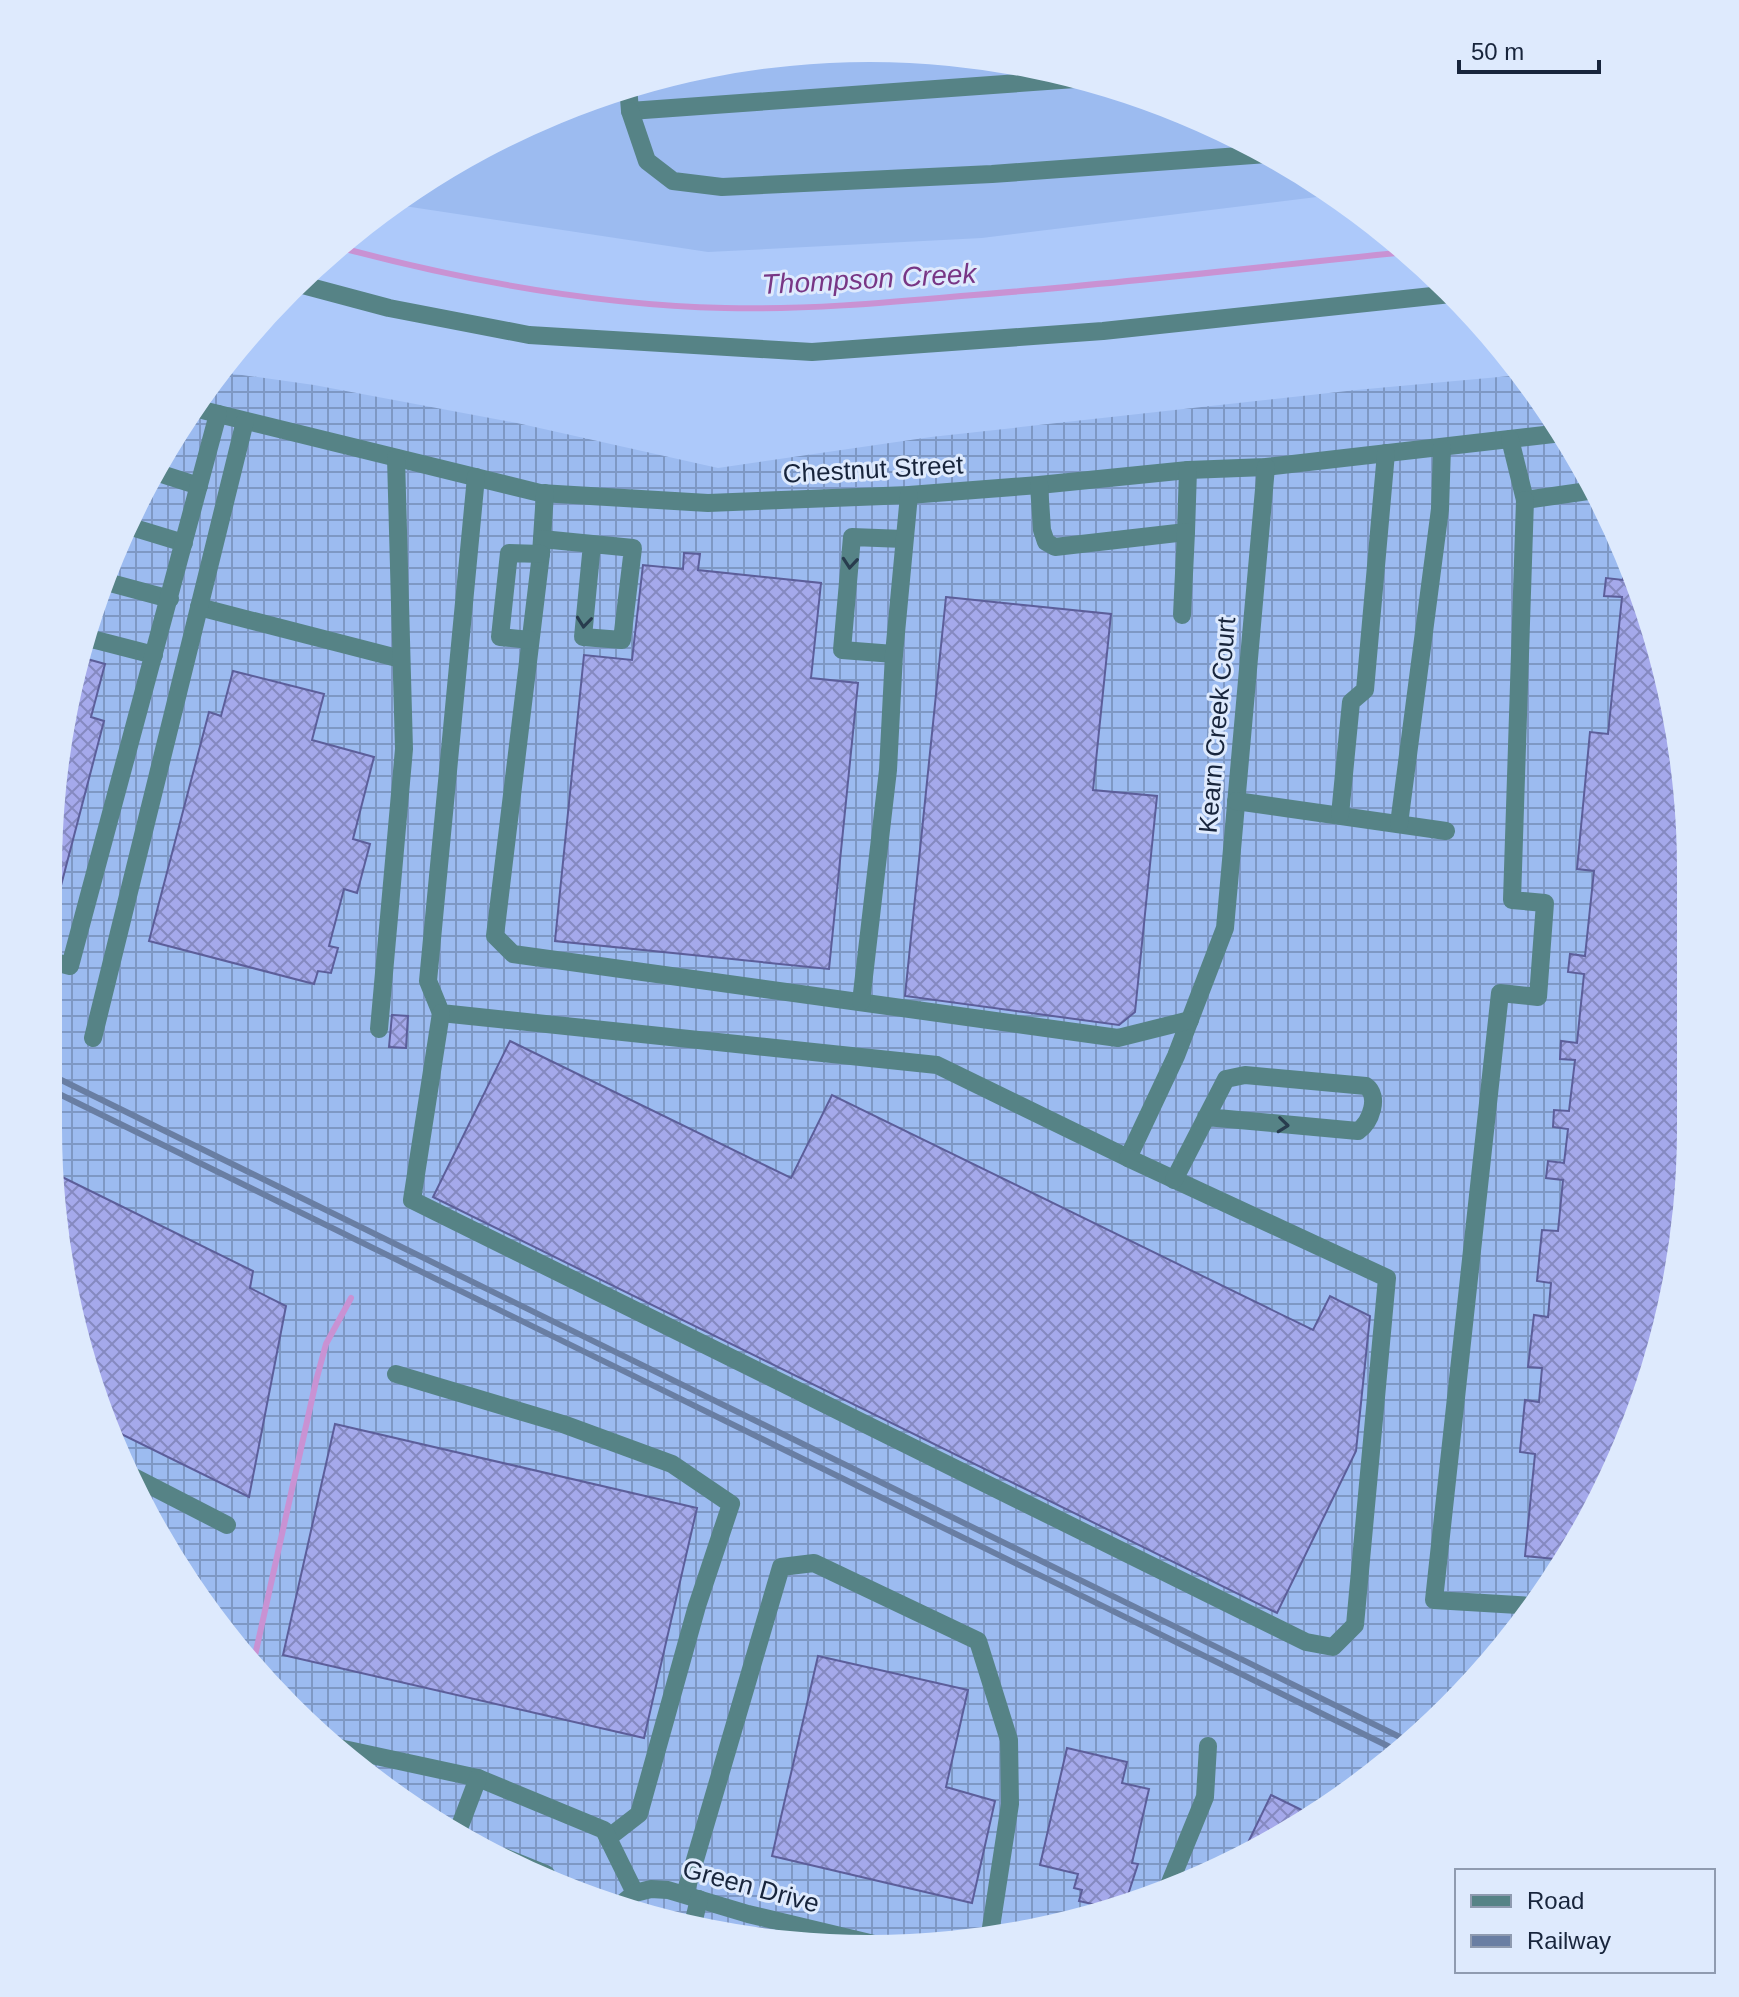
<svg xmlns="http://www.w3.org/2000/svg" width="1739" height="1997" font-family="Helvetica,sans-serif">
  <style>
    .built { fill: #9cbbf0 }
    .industrial { fill: url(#industrial-grid) }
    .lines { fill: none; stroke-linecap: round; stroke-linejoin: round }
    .stream { stroke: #c992d3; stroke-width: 6 }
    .building { fill: url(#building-cross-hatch); stroke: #5c5e9a; stroke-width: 2 }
    .minor { stroke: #568386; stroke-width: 18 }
    .rail { stroke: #697ea3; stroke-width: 6 }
    .oneway { stroke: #283c4e }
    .labels { text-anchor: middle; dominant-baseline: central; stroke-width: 6; stroke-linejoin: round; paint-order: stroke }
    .street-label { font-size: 26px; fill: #18253c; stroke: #deeafd }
    .water-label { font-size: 28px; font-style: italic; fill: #783685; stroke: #deeafd }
  </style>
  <defs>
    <pattern id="industrial-grid" width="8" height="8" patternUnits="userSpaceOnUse" patternTransform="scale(2)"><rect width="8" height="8" fill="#9cbbf0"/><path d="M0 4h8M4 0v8" fill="none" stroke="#7e98c4"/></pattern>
    <pattern id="building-cross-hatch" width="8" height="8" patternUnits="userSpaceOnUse" patternTransform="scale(2)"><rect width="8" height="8" fill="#a5a9eb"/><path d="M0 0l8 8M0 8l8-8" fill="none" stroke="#8589c0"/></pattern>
  </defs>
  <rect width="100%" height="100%" fill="#adc9fa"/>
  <path class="built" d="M924,50L1083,76L1233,133L1333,195L982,238L708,252L391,204L506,133L606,91L763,55Z"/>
  <path class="industrial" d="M221,372L314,385L517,423L718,468L931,437L1356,390L1521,375L1581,459L1648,606L1689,815L1691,1128L1675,1287L1629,1441L1553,1584L1450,1709L1281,1839L1133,1906L924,1947L710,1933L555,1886L370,1780L252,1669L133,1491L76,1340L48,1127L55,762L92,605L158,459Z"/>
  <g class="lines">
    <g class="stream">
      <path d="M338,247C465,281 594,305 725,308C804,310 883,303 961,296C1110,285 1258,267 1406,252"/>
      <path d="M252,1669L316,1381L326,1344L351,1298"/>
    </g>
  </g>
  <g class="building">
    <path d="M684,553L700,554L698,570L821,583L811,678L858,683L829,969L555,941L584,655L632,660L643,565L683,569Z"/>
    <path d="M1626,557L1648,606L1689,815L1691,1128L1675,1287L1629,1441L1565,1560L1525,1556L1535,1454L1520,1452L1525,1400L1539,1402L1542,1368L1528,1367L1534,1315L1548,1317L1551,1283L1537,1281L1542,1230L1558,1231L1563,1180L1546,1178L1548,1161L1564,1163L1568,1129L1553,1127L1554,1110L1569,1111L1575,1060L1560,1059L1561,1041L1577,1043L1584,974L1568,972L1570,954L1585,956L1594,871L1577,869L1590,732L1608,734L1622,597L1604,596L1606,578L1623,580Z"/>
    <path d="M946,597L1111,614L1093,790L1157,796L1135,1012L1119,1025L905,996Z"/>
    <path d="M80,657L105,664L91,717L104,721L58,897L52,896L55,762Z"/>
    <path d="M233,671L324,694L312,740L374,757L353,839L370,844L357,893L344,889L329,946L338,948L331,973L318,971L314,984L149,941L209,712L221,716Z"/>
    <path d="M392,1015L408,1016L406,1048L389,1047Z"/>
    <path d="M510,1041L791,1178L832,1095L1313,1330L1330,1296L1370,1316L1356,1451L1277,1613L433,1197Z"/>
    <path d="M54,1173L253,1271L250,1288L286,1306L249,1497L109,1428L76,1340Z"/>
    <path d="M335,1424L697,1508L644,1738L283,1655Z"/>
    <path d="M818,1656L968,1690L946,1787L995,1801L972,1903L772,1856Z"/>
    <path d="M1067,1748L1127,1762L1122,1783L1149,1789L1132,1863L1138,1864L1124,1907L1114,1909L1079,1901L1082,1890L1074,1888L1078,1874L1040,1865Z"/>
    <path d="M1271,1795L1312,1815L1281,1839L1241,1857Z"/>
  </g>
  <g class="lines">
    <g class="minor">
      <path d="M628,86L630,111L1089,78"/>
      <path d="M630,111L647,161L673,181L722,187L992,174L1267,154"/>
      <path d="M299,284L389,308L529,335L812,352L1103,331L1451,294"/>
      <path d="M194,408L540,493L708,503L909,495L1039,485L1188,470L1266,467L1562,433"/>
      <path d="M1510,439L1525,500L1595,490"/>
      <path d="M152,471L199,486"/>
      <path d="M476,477L428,981L441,1013L937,1065L1128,1158L1176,1056L1225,928L1266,467"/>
      <path d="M1039,485L1042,530L1046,542L1055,547L1186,532L1188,470"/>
      <path d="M545,493L541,554L495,936L513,954L1118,1038L1190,1020"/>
      <path d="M1525,500L1512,900L1545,903L1538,997L1500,993L1434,1600L1534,1606"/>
      <path d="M128,526L184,543"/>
      <path d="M542,539L633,548L622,640L583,637L592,544"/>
      <path d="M103,581L170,599"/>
      <path d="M199,607L401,659"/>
      <path d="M1182,615L1186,532"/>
      <path d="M84,637L154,655"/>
      <path d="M530,640L500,637L509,553L541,554"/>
      <path d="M894,654L842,650L852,537L904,539"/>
      <path d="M1236,801L1446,831"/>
      <path d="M1340,815L1351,702L1365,690L1386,453"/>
      <path d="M1399,824L1440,509L1442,447"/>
      <path d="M51,961L70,966L218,414"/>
      <path d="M861,1002L888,770L894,654L909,495"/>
      <path d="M441,1013L412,1200L1306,1642L1333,1647L1355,1625L1387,1278L1128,1158"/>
      <path d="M379,1029L404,749L396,458"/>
      <path d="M93,1038L245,421"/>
      <path d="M1174,1180L1226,1079L1245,1075L1366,1086C1380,1096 1371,1122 1358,1131L1206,1117"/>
      <path d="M396,1374L563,1424L672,1464L731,1504L697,1606L639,1814L608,1838"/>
      <path d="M126,1473L227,1525"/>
      <path d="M339,1748L478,1778L604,1830L635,1893"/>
      <path d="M458,1831L478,1778"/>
      <path d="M504,1857L546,1874"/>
      <path d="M1167,1890L1205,1797L1208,1746"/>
      <path d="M685,1894L781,1567L814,1563L978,1641L1009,1740L1010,1804L990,1934"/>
      <path d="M619,1906L635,1893L651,1889L668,1890L748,1914L874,1944"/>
      <path d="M692,1928L699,1899"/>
    </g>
    <g class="rail">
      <path d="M49,1074L1408,1741"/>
      <path d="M49,1089L1396,1750"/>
    </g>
  </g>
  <defs><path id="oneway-chevron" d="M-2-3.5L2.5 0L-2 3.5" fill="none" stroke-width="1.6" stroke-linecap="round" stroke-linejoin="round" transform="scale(2)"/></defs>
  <g class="oneway">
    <use href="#oneway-chevron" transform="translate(850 563) rotate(95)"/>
    <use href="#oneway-chevron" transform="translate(584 622) rotate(96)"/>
    <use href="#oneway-chevron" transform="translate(1283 1125) rotate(6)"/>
  </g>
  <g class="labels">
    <g class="street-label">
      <text transform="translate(873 469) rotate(-3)">Chestnut Street</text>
      <text transform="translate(1217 725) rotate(-85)">Kearn Creek Court</text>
      <text transform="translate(751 1886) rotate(15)">Green Drive</text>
    </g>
    <g class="water-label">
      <text transform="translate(869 279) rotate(-3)">Thompson Creek</text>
    </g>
  </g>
  <path d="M0 0H1739V1997H0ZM869 62H870A807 807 0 0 1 1677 869V1128A807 807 0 0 1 870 1935H869A807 807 0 0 1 62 1128V869A807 807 0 0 1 869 62Z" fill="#deeafd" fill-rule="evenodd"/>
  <rect x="1455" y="1869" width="260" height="104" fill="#deeafd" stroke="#8f9bb0" stroke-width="2"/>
  <rect x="1471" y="1895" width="40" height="12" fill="#568386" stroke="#8f9bb0" stroke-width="2"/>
  <text x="1527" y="1909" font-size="24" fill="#18253c">Road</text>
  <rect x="1471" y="1935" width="40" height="12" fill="#697ea3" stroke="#8f9bb0" stroke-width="2"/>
  <text x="1527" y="1949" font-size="24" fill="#18253c">Railway</text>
  <path d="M1459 60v12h140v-12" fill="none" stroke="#18253c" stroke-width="4"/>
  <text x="1471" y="60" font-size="24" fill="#18253c" stroke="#deeafd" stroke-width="6" paint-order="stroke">50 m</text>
</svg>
